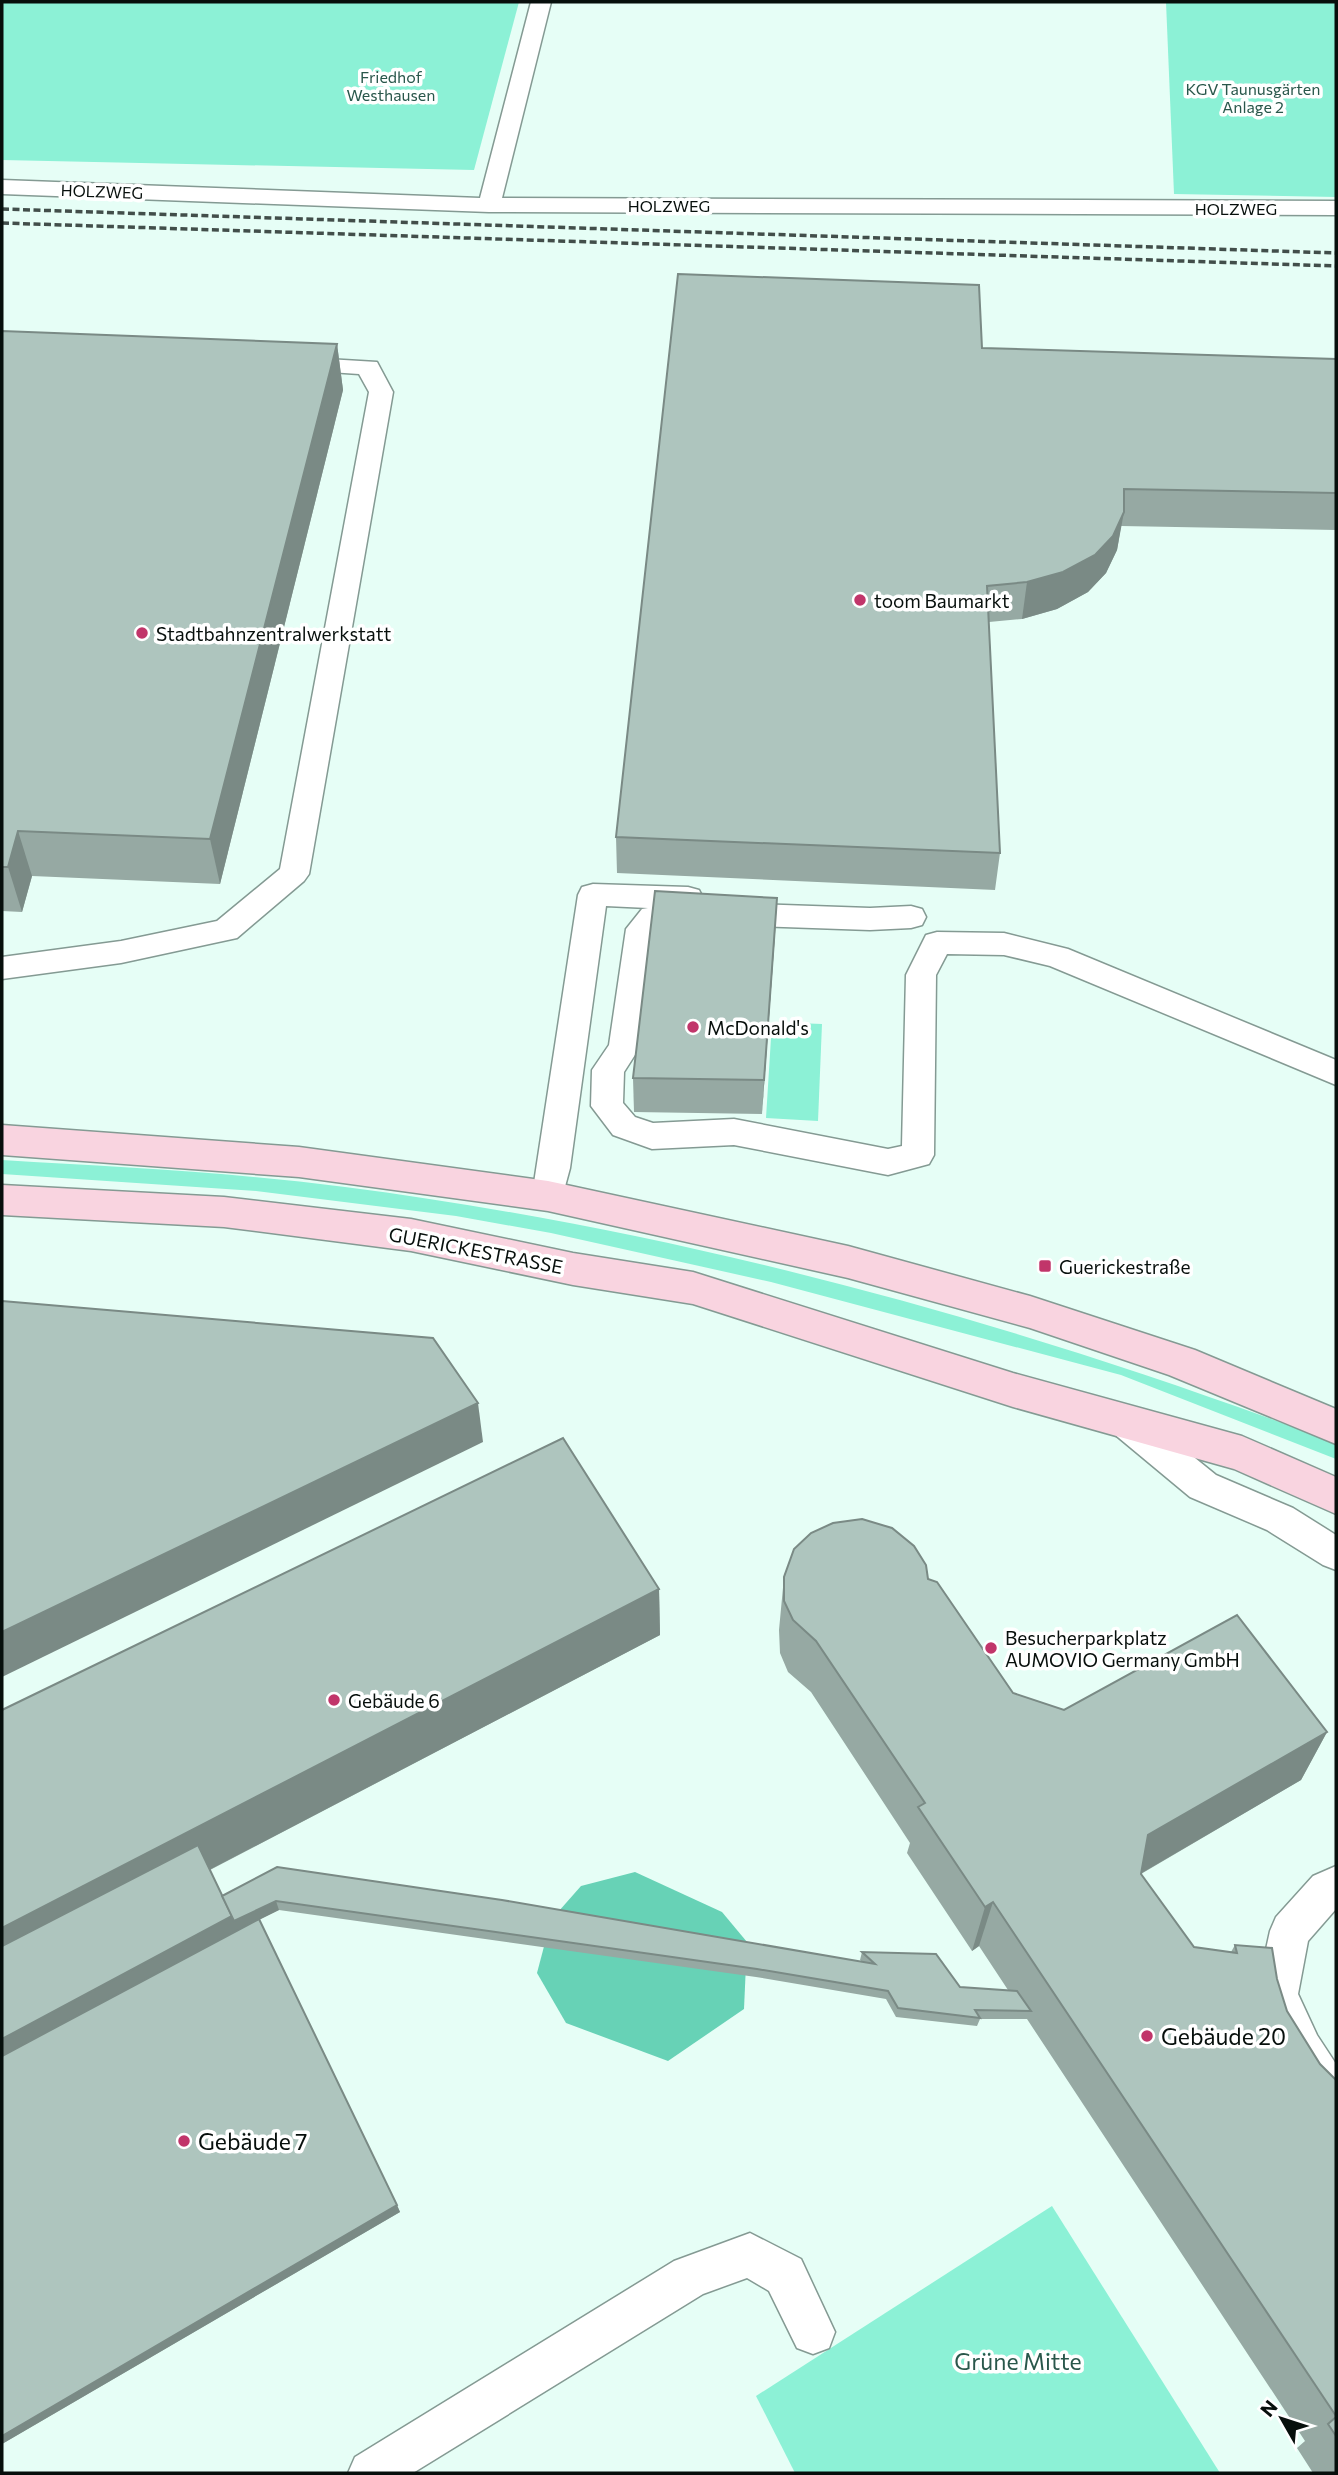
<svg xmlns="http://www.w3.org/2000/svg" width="1338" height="2475" font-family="Commissioner,sans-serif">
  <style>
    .green { fill: #8cf1d6 }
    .water { fill: #67d2b6 }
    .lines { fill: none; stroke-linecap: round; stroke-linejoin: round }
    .service-casing { stroke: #849a93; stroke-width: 3 }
    .secondary-casing { stroke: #849a93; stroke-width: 3 }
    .service { fill: #fff; fill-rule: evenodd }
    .secondary { fill: #f9d4e0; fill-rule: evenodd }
    .rail { stroke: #424e4a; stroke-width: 3.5; stroke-dasharray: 7 3.5; stroke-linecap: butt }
    .wall { fill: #96a9a3 }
    .shaded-wall { fill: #7a8a85 }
    .building { fill: #aec5be; stroke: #7a8a85; stroke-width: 2 }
    .poi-dot { fill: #c1356a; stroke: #fff; stroke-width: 2.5 }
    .labels { text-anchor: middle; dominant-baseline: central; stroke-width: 7; stroke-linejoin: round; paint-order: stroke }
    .far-park-label { font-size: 16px; fill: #29574b; stroke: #fff }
    .far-street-label { font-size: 16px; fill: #070f0c; stroke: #fff }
    .poi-label { font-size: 19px; fill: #070f0c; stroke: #fff; text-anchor: start }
    .street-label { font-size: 19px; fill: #070f0c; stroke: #fff }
    .near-poi-label { font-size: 23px; fill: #070f0c; stroke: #fff; text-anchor: start }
    .near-park-label { font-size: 23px; fill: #29574b; stroke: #fff }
  </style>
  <rect width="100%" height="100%" fill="#e6fef6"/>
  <g class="green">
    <path d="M2,2H519L474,170L2,160Z"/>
    <path d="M1166,2H1336V197L1174,194Z"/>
    <path d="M772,1022L822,1024L818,1121L766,1118Z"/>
    <path d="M2,1160C116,1167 231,1172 345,1187C684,1231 1017,1322 1336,1443V1459L1121,1375L771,1282L551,1233L456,1216L256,1191L2,1174Z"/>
    <path d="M1052,2206L1220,2473H795L756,2396Z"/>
  </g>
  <path class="water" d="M635,1872L722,1912L747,1942L744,2009L668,2061L566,2023L537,1973L551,1920L581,1886Z"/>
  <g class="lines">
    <g class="service-casing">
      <g id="service">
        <path d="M531,2H551L502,198L1336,201V215L489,212L2,194V180L480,198Z"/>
        <path d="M294,357L377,362L393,392L309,874L304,881L237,938L121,963L2,979V957L121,941L217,921L280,869L369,392L359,374L285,369L282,364L285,359Z"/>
        <path d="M593,884L688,887L699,890L703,898L701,902L870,908L911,906L922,909L926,917L922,925L911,928L870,930L673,923L663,925L655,933L640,1047L624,1072L623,1103L635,1117L653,1123L734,1119L888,1149L902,1146L906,975L926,935L937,932L1004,933L1068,949L1336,1060V1085L1050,966L1004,955L947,954L936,975L934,1155L929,1164L888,1175L734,1145L652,1149L613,1135L591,1106L592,1070L609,1045L626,929L642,909L648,908L606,906L570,1168L560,1205L548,1209L536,1205L532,1196L578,895L582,887Z"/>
        <path d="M1125,1407L1137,1411L1216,1475L1293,1508L1336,1535V1570L1323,1565L1267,1530L1190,1497L1113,1433L1107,1422L1113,1411Z"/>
        <path d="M1336,1866V1909L1308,1941L1298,1994L1317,2035L1336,2064V2121L1321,2115L1287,2065L1256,1995L1270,1931L1276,1917L1313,1876Z"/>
        <path d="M750,2233L801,2259L835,2332L829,2348L813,2354L797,2348L769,2291L747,2278L703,2294L413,2473H348L355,2457L674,2261Z"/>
      </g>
    </g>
    <g class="secondary-casing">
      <g id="secondary">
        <path d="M2,1125L299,1147L548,1181L848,1246L1030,1296L1195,1350L1336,1409V1444L1169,1375L1030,1328L848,1278L548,1211L299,1177L2,1155Z"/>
        <path d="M2,1185L224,1197L411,1219L573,1253L693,1272L1013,1373L1242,1436L1336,1477V1514L1234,1469L1013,1407L693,1304L573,1285L411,1251L224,1227L2,1215Z"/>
      </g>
    </g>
    <use href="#service" class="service"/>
    <use href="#secondary" class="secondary"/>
    <g class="rail">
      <path d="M2,209L1336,253"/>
      <path d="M2,223L1336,266"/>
    </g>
  </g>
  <g class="wall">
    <path d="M2,331L337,344L343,390L220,884L32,876L22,912L2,911Z"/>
    <path d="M982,348L1336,359V530L1121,526L1117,550L1106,573L1088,592L1057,609L1022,619L989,622L1000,853L995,890L617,873L616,837Z"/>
    <path d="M775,934L762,1114L634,1112L633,1078Z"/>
    <path d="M784,1577L928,1579L1013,1693L1064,1710L1327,1732L1301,1780L1141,1874L1194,1947L1231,1952L1235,1945L1277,1979L1287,2011L1320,2064L1336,2080V2473H1313L1297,2448L1305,2441L1027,2019H980L977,2026L896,2017L886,1999L756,1977L279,1910L259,1920L400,2212L2,2444V1710L659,1589L660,1635L210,1870L222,1896L862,1962L860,1960L862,1952L960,1987L1008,1990L979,1946L972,1951L907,1853L910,1843L811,1692L788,1672L780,1653L779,1630Z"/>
  </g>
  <g class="shaded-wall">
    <path d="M337,344L343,390L220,884L210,839Z"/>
    <path d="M1124,512L1117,550L1106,573L1088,592L1057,609L1022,619L1027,582Z"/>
    <path d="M18,831L32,876L22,912L8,867Z"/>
    <path d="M777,898L775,934L762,1114L764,1080Z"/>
    <path d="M478,1403L483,1442L2,1677V1632Z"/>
    <path d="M659,1589L660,1635L2,1978V1928Z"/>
    <path d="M1327,1732L1301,1780L1128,1881L1148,1835Z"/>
    <path d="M276,1901L279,1910L238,1930L2,2069V2039L232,1916Z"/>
    <path d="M993,1902L979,1946L972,1951L985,1907Z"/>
    <path d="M397,2205L400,2212L2,2444V2436Z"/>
  </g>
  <g class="building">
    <path d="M678,274L979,285L982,348L1336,359V493L1124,489V512L1113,536L1095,555L1063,572L1027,582L987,586L1000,853L616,837Z"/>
    <path d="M2,331L337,344L210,839L18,831L8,867H2Z"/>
    <path d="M655,891L777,898L764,1080L633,1078Z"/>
    <path d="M2,1301L433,1338L478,1403L2,1632Z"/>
    <path d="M563,1438L659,1589L2,1928V1710Z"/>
    <path d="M862,1519L892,1528L914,1546L926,1565L928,1579L937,1582L1013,1693L1064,1710L1237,1615L1327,1732L1148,1835L1141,1874L1194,1947L1237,1953L1235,1945L1272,1948L1277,1979L1287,2011L1320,2064L1336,2080V2416L993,1902L985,1907L918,1807L925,1803L816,1641L793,1620L784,1601V1577L794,1549L811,1533L833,1523Z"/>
    <path d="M198,1845L232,1916L2,2039V1946Z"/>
    <path d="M277,1867L502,1900L875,1964L862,1952L936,1954L960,1987L1017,1991L1031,2011L975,2010L980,2018L898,2008L888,1991L757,1969L276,1901L234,1921L222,1896Z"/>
    <path d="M259,1919L397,2205L2,2436V2056Z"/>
    <path d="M1336,2417V2436L1328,2424Z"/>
  </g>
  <g class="poi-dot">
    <circle cx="860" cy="600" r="7"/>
    <circle cx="142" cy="633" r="7"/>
    <circle cx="693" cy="1027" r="7"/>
    <rect x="1038" y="1259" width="14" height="14" rx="3.5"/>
    <circle cx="991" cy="1648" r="7"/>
    <circle cx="334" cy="1700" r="7"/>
    <circle cx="1147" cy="2036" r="7"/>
    <circle cx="184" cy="2141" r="7"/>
  </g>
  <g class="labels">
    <g class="far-park-label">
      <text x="391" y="76">Friedhof<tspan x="391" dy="18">Westhausen</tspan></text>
      <text x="1253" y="88">KGV Taunusgärten<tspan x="1253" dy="18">Anlage 2</tspan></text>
    </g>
    <g class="far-street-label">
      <text transform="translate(102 191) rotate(2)">HOLZWEG</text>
      <text x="669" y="205">HOLZWEG</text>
      <text x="1236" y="208">HOLZWEG</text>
    </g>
    <g class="poi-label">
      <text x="874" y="600">toom Baumarkt</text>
      <text x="156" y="633">Stadtbahnzentralwerkstatt</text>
      <text x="707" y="1027">McDonald's</text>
      <text x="1059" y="1266">Guerickestraße</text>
      <text x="1005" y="1637">Besucherparkplatz<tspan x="1005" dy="22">AUMOVIO Germany GmbH</tspan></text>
      <text x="348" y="1700">Gebäude 6</text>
    </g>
    <g class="street-label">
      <text transform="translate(476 1250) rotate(11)">GUERICKESTRASSE</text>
    </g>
    <g class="near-poi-label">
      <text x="1161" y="2036">Gebäude 20</text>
      <text x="198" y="2141">Gebäude 7</text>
    </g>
    <g class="near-park-label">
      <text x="1018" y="2361">Grüne Mitte</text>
    </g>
  </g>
  <rect width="1338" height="2475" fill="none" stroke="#070f0c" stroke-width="7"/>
  <g transform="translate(1282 2419) rotate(309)" stroke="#ffffff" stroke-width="5" paint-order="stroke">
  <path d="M0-5L12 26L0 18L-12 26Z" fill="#070f0c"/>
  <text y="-10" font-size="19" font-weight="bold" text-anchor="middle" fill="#070f0c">N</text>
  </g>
</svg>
